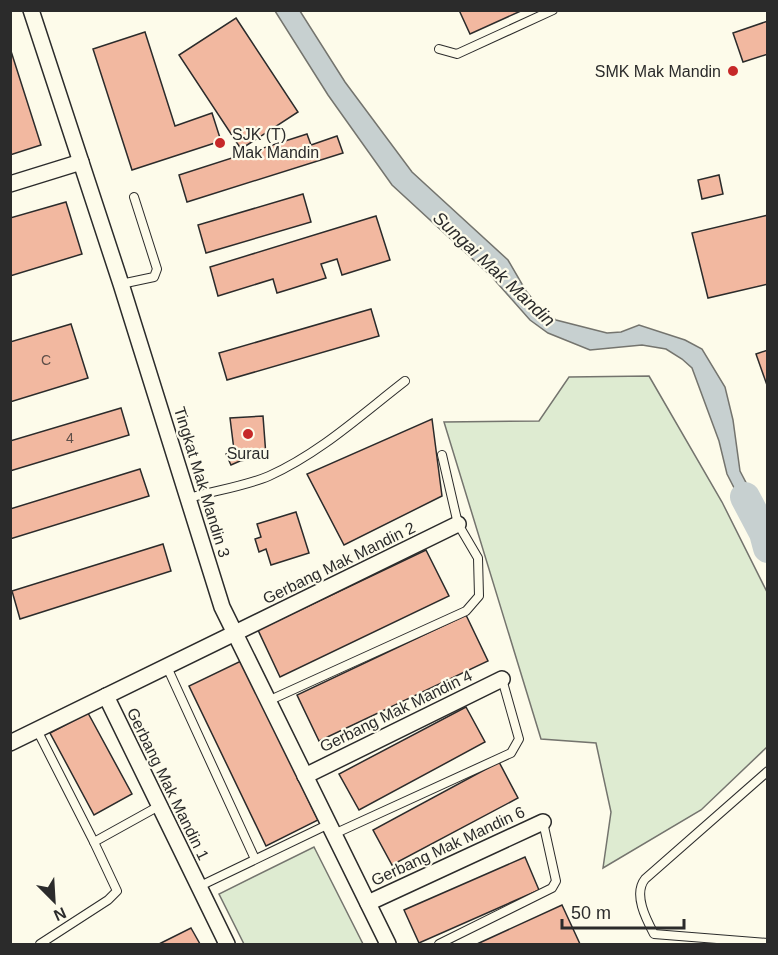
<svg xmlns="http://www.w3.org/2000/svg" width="778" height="955" font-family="Arial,sans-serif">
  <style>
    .green { fill: #deebd1; stroke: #74746e; stroke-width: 1.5 }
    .water { fill: #c7d0d0; stroke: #74746e; stroke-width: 1.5 }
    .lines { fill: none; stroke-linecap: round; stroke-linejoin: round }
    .river { stroke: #c7d0d0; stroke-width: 30 }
    .building { fill: #f2b8a0; stroke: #2b2b2b; stroke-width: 1.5 }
    .lane-casing { stroke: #2b2b2b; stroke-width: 10 }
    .street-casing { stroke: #2b2b2b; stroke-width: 18 }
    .lane { stroke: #fdfbea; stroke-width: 8 }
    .street { stroke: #fdfbea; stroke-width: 15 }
    .poi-dot { fill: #c62828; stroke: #fdfbea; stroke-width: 2 }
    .labels { text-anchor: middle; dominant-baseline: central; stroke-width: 4.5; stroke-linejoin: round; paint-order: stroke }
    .number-label { font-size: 14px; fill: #5d4e48 }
    .poi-label { font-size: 16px; fill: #2b2b2b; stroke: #fdfbea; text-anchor: end }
    .street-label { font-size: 16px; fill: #2b2b2b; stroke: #fdfbea }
    .water-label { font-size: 18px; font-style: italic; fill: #2b2b2b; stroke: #fdfbea }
  </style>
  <rect width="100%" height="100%" fill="#fdfbea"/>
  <g class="green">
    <path d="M649,376L722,502L767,592V747L701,810L603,868L611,812L596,743L541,739L444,422L539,421L569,377Z"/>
    <path d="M314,847L363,944H244L219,894Z"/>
  </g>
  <path class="water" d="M275,11H300L345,82L412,172L508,260L526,291L543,312L556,320L607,333L621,332L639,325L685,340L702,349L725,387L733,420L740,471L762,513L764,533L750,519L727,474L719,441L692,368L682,359L666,349L642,345L590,350L548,333L530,320L491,276L392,185L328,95Z"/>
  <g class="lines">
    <path class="river" d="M745,497L764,533L768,548"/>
  </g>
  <g class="building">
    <path d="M459,10H523L470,34Z"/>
    <path d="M236,18L298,112L241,149L179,55Z"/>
    <path d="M768,21V54L743,62L733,33Z"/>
    <path d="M145,32L175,126L212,113L221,141L132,170L93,49Z"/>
    <path d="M10,48L41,145L10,155Z"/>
    <path d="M307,134L311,145L337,136L343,153L187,202L179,175Z"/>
    <path d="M719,175L723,194L702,199L698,180Z"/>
    <path d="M303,194L311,222L206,253L198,225Z"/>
    <path d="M66,202L82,254L10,276V218Z"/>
    <path d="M768,215V284L708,298L692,233Z"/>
    <path d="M376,216L390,260L342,275L337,259L321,264L326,278L277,293L273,279L218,296L210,267Z"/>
    <path d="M371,309L379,336L227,380L219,353Z"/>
    <path d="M71,324L88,378L10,402V342Z"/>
    <path d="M768,350V388L756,354Z"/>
    <path d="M121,408L129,435L10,471V441Z"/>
    <path d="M263,416L266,456L240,461L231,465L226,454L234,450L230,418Z"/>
    <path d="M432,419L442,496L344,545L307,474Z"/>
    <path d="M140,469L149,496L10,539V509Z"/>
    <path d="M296,512L309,553L271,565L266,549L259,552L255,539L261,537L257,524Z"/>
    <path d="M163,544L171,571L20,619L12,591Z"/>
    <path d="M426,550L449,596L280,677L258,630Z"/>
    <path d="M466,615L488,661L319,741L297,695Z"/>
    <path d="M241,661L318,820L266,846L189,686Z"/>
    <path d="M466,707L485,742L359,810L339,774Z"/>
    <path d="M88,713L132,794L94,815L50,733Z"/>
    <path d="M499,762L518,798L392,865L373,830Z"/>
    <path d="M525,857L539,890L419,943L404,910Z"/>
    <path d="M562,905L580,944H477Z"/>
    <path d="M191,928L200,944H159Z"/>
  </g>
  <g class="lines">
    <g class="lane-casing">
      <g id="lane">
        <path d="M439,49L457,54L553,10"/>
        <path d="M121,284L154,277L157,269L134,197"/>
        <path d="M189,498C213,491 246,486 269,476C320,453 361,415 405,381"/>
        <path d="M167,667L255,859"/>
        <path d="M268,701L466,611L479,596L478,558L458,524L442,455"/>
        <path d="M37,730L94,842L117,891L108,900L40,944"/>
        <path d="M768,771L645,879C633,894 646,919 654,934L768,943"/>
        <path d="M334,834L511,753L519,739L502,679"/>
        <path d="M94,842L159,806"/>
        <path d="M198,887L329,824"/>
        <path d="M439,944L552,888L556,881L543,822"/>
      </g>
    </g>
    <g class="street-casing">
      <g id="street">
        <path d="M31,10L121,284L222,607L388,944"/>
        <path d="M10,184L81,162"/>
        <path d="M106,696L227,944"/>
        <path d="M10,743L458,524"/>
        <path d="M305,776L502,679"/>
        <path d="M368,903L543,822"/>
      </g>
    </g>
    <use href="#lane" class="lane"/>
    <use href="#street" class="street"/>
  </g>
  <g class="poi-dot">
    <circle cx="733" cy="71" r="6"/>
    <circle cx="220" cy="143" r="6"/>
    <circle cx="248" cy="434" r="6"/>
  </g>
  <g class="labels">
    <g class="number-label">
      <text x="46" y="360">C</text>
      <text x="70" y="438">4</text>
    </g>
    <g class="poi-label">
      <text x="721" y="71">SMK Mak Mandin</text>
      <text x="232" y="134" text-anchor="start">SJK (T)<tspan x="232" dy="18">Mak Mandin</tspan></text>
      <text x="248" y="453" text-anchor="middle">Surau</text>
    </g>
    <g class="street-label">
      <text transform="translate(202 482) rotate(73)">Tingkat Mak Mandin 3</text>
      <text transform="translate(339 563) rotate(-26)">Gerbang Mak Mandin 2</text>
      <text transform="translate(396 711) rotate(-26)">Gerbang Mak Mandin 4</text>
      <text transform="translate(168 784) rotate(64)">Gerbang Mak Mandin 1</text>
      <text transform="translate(448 846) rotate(-25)">Gerbang Mak Mandin 6</text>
    </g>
    <g class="water-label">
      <text transform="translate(494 269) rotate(43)">Sungai Mak Mandin</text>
    </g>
  </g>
  <rect width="778" height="955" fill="none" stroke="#2b2b2b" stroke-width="24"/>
  <g transform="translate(54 901) rotate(156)" stroke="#fdfbea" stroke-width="4.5" paint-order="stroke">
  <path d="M0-4.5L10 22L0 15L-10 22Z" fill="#2b2b2b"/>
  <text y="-9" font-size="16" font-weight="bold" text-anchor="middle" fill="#2b2b2b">N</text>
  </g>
  <path d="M562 919v9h122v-9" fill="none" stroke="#2b2b2b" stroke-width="3"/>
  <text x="571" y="919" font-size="18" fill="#2b2b2b" stroke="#fdfbea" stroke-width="4.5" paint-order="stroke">50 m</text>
</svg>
